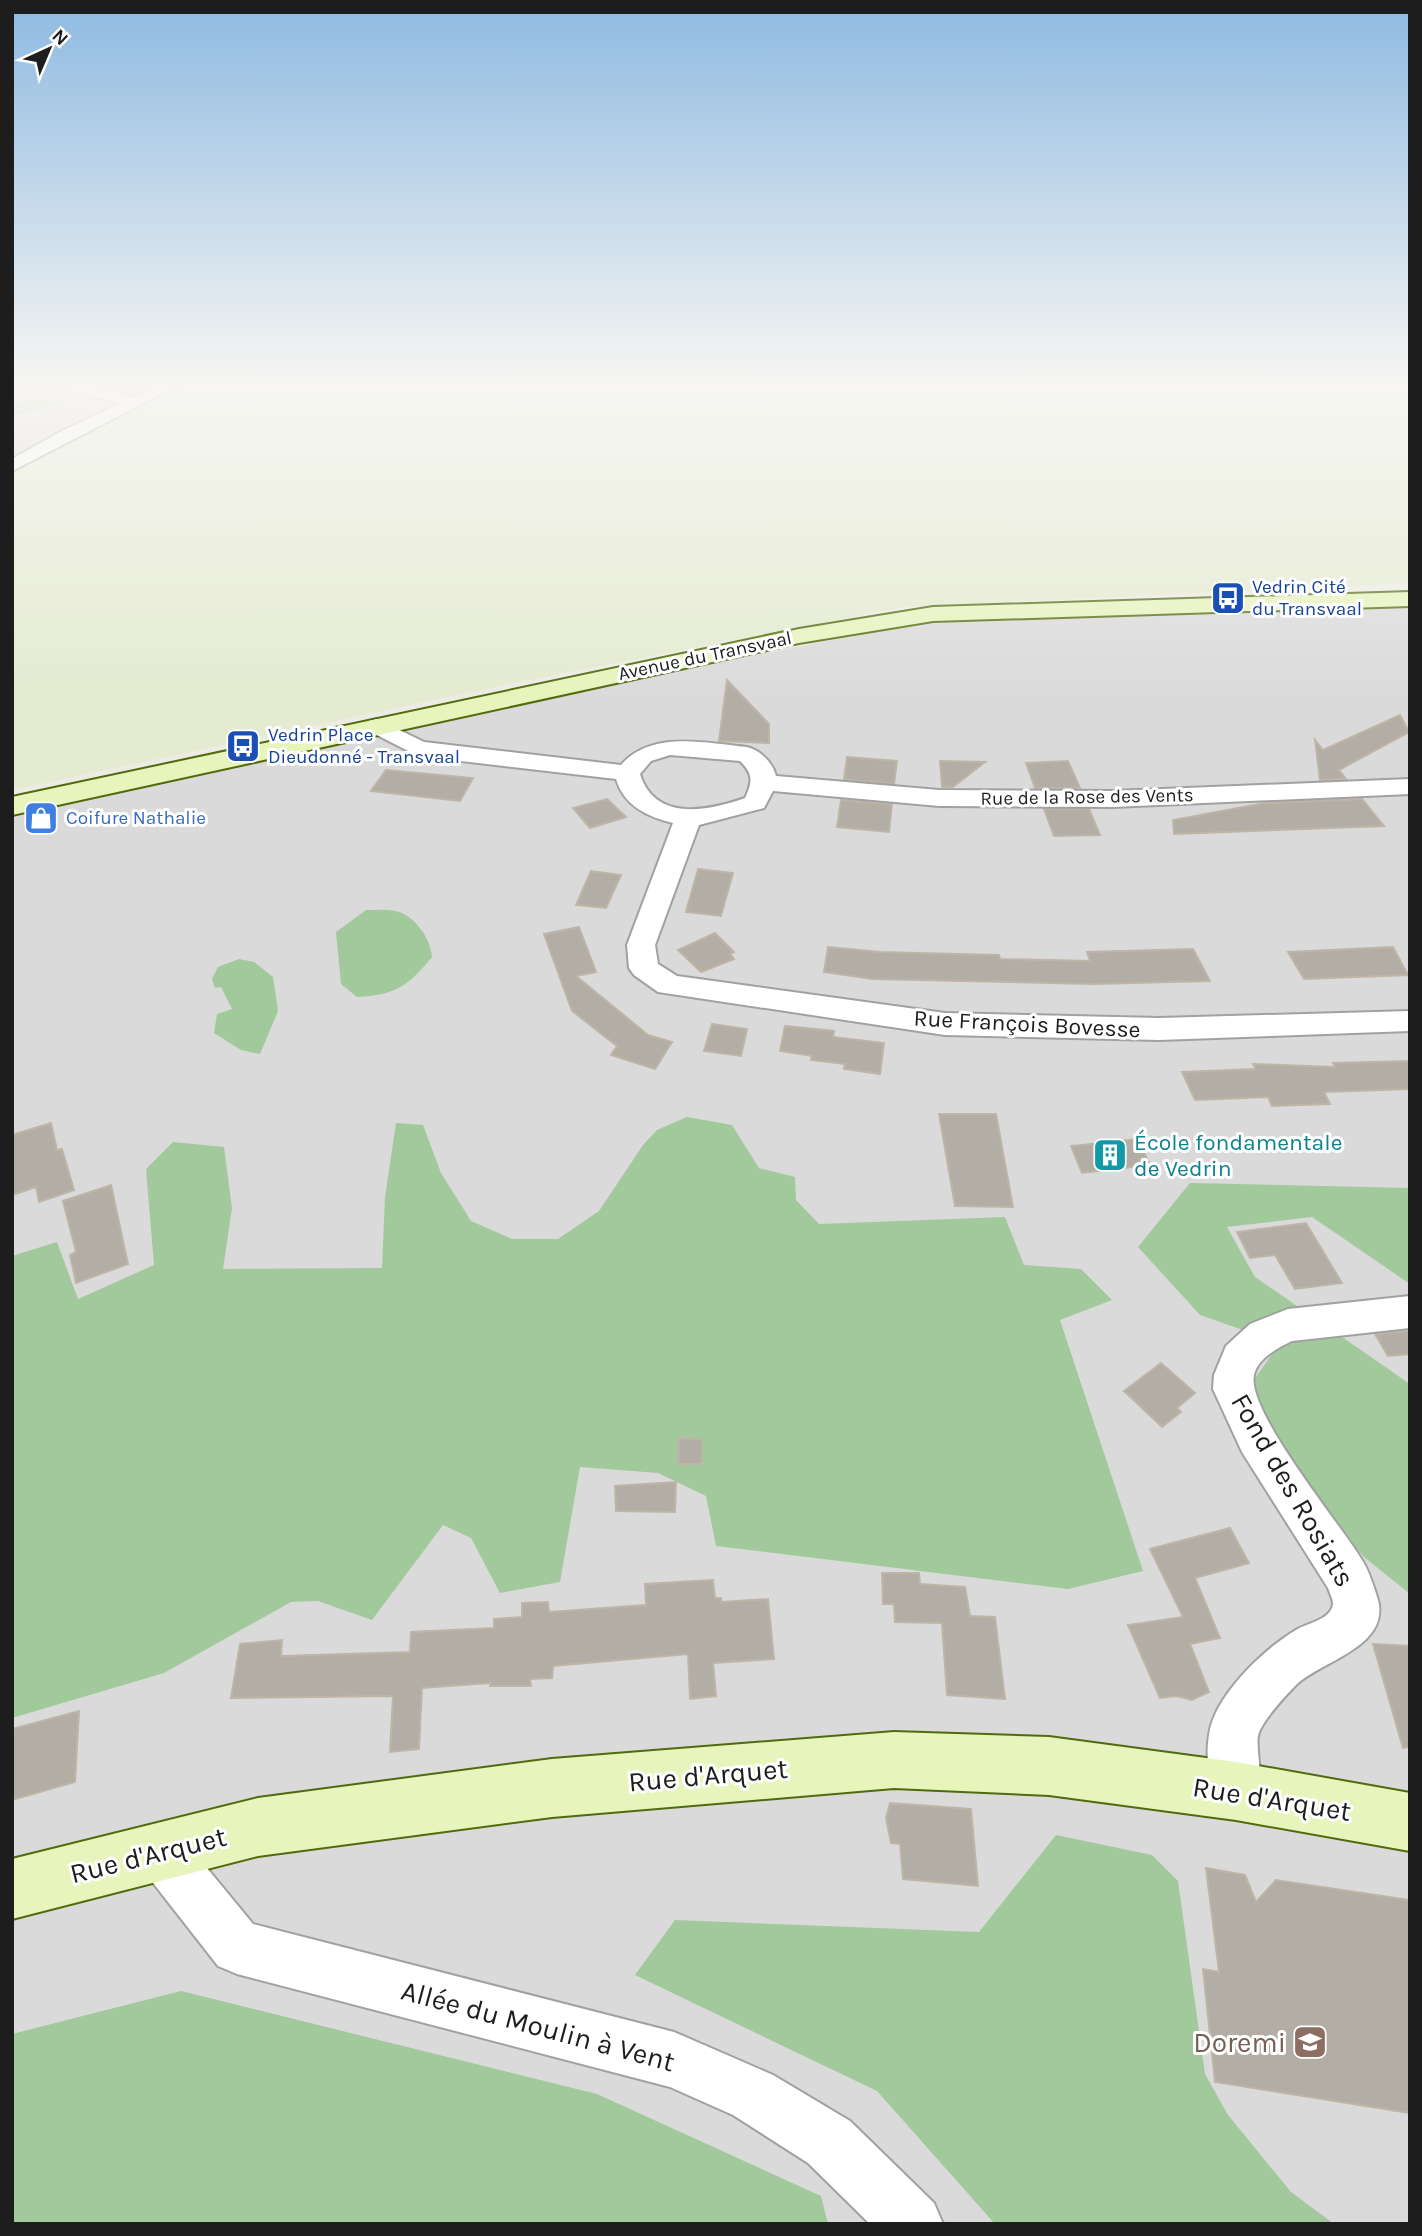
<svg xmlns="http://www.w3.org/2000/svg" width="1422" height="2236" font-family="Karla,sans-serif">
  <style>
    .residential { fill: #dbdada }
    .farmland { fill: #e4ebd0 }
    .forest { fill: #a1c99c }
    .building { fill: #b2aea6; stroke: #beb5a7; stroke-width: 2 }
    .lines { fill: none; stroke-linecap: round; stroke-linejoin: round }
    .street-casing { stroke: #a1a1a1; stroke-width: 4 }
    .secondary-casing { stroke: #506a0e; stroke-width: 4 }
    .street { fill: #fff; fill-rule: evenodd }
    .secondary { fill: #e7f4bb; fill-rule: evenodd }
    .labels { text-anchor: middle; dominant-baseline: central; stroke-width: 6; stroke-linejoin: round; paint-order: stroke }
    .far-transit-label { font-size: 19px; fill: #164399; stroke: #fff; text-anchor: start }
    .far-street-label { font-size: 19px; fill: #1d1d1d; stroke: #fff }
    .far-shop-label { font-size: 19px; fill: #366cbe; stroke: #fff; text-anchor: start }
    .street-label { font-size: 23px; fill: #1d1d1d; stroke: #fff }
    .culture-label { font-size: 23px; fill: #0d838f; stroke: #fff; text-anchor: start }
    .near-street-label { font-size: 28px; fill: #1d1d1d; stroke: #fff }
    .near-education-label { font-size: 28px; fill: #785e54; stroke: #fff; text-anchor: end }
  </style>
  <rect width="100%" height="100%" fill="#edece4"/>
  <g class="residential">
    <path d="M12,385H155L109,403L12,456Z"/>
    <path d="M1410,602V2224H12V799L936,620Z"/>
  </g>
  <path class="farmland" d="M181,385H1410V583L903,607L504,685L12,790V473L114,417Z"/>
  <g class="forest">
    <path d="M29,399L59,402L60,405L12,416V403Z"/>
    <path d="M366,910C375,910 386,909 395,911C414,914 431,939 432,957C408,986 396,995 357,997L341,984L336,932Z"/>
    <path d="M239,959L254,962L273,977L278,1011L260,1054L241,1050L214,1033L217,1014L232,1009L221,987L215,988L212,979L218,967Z"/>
    <path d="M687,1117L732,1125L759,1168L795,1177L796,1200L819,1224L1005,1217L1024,1265L1081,1269L1112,1300L1060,1320L1143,1571L1068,1589L716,1546L706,1496L658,1473L580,1467L560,1582L500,1593L471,1538L443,1525L372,1620L318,1601L291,1602L164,1673L12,1718V1256L57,1242L78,1299L154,1265L146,1169L173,1142L224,1147L232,1208L223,1269L382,1268L385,1197L396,1123L423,1125L441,1173L471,1221L512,1239H558L599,1211L643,1145L657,1130Z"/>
    <path d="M1190,1183L1410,1188V1284L1312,1217L1227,1227L1255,1277L1410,1384V1594L1364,1557L1297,1481L1249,1387L1280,1343L1200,1315L1138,1247Z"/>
    <path d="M1056,1835L1152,1855L1178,1881L1205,2074L1228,2115L1291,2192L1334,2224H995L877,2091L635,1975L675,1920L979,1932Z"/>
    <path d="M181,1991L597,2094L821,2196L828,2224H12V2034Z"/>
  </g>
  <g class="building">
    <path d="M727,680L769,724V743L719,741Z"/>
    <path d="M1400,715L1409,732L1339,770L1346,779L1320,780L1315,740L1323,750Z"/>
    <path d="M847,757L897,761L894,784L844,779Z"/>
    <path d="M940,761L985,762L953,787H942Z"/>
    <path d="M1068,761L1080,788H1035L1026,763Z"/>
    <path d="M386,770L473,778L460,801L371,791Z"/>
    <path d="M607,799L626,817L590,828L573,808Z"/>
    <path d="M1362,799L1384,826L1174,834L1173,820L1265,803Z"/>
    <path d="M841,800L892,804L889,832L837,827Z"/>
    <path d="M1044,809H1089L1100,835L1054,836Z"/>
    <path d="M698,869L733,873L721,916L686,912Z"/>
    <path d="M591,871L621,875L606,908L576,905Z"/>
    <path d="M579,927L596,972L576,976L648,1035L672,1042L655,1069L611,1055L617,1046L572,1011L544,934Z"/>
    <path d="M715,933L734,952L730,954L734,959L701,972L678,950Z"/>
    <path d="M828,947L880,952L999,955L1000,959L1090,961L1087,952L1193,949L1210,981L1093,984L872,979L824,972Z"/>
    <path d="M1393,947L1408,975L1304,979L1288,952Z"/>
    <path d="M712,1024L747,1029L741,1056L704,1051Z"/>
    <path d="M785,1026L834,1031L833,1037L884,1043L880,1074L844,1069L845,1064L811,1060L812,1056L780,1051Z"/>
    <path d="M1410,1061V1089L1324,1092L1330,1104L1272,1106L1268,1097L1195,1100L1182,1072L1256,1069L1253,1064L1335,1067L1333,1063Z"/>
    <path d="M939,1114H996L1013,1207L955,1206Z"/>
    <path d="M51,1123L57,1150L62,1149L74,1190L39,1202L36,1187L12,1195V1135Z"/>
    <path d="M1138,1139L1150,1165L1082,1173L1071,1146Z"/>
    <path d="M111,1185L128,1264L76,1283L70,1255L76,1252L63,1201Z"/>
    <path d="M1306,1223L1342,1283L1295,1289L1275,1255L1250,1258L1237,1232Z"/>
    <path d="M1410,1331V1354L1388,1356L1375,1334Z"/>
    <path d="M1161,1363L1195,1393L1177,1408L1181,1412L1162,1427L1124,1391Z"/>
    <path d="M679,1438L702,1439V1464H678Z"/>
    <path d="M676,1482L675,1512L616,1511L615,1486Z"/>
    <path d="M1230,1528L1249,1563L1195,1578L1220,1638L1190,1644L1209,1692L1192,1700L1177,1696L1160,1698L1128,1625L1183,1617L1150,1549Z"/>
    <path d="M882,1573H919L920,1584L965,1587L970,1616L995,1617L1005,1699L947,1695L942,1623L895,1622L894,1604H883Z"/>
    <path d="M713,1580L715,1598H721V1602L768,1599L774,1659L713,1663L716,1696L690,1699L688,1654L553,1666L552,1678L530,1679L531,1686H490V1683L422,1688L419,1749L390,1752L393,1696L231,1698L240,1644L282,1640L281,1656L410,1652L411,1632L494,1628V1619L522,1617V1603L548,1602L549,1612L646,1605L645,1584Z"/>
    <path d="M1373,1644L1410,1646V1747L1403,1748Z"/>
    <path d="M79,1711L75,1782L12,1800V1729Z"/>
    <path d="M890,1803L971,1809L978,1886L903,1879L900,1844L891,1843L886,1818Z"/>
    <path d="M1206,1868L1245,1875L1256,1902L1276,1880L1410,1900V2113L1215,2082L1203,1969L1219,1972Z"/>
  </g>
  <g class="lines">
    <g class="street-casing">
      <g id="street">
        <path d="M60,385H84L133,397L160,385H179L12,471V459L60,432L120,403L63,388Z"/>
        <path d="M377,719L424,742L621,765C652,730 704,743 747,747C760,750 773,763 776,776L939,790L1113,791L1410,779V794L1113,807L939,806L773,791L764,808L699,825L655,945L658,964L677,976L945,1013L1159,1018L1410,1011V1031L1159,1040L945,1035L658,992L634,975L629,968L627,945L673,823C648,817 624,806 616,779L418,756L369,731L365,726L369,721ZM670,755L740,761C753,774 753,781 745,798C708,811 655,822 640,774L651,761Z"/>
        <path d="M1410,1296V1328L1292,1341C1279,1347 1257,1359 1254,1375C1246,1411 1341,1525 1362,1560C1369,1571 1374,1587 1378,1600C1390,1647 1321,1661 1296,1685C1286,1695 1260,1723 1258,1736C1257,1740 1258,1747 1258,1752C1260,1773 1262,1789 1254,1809L1236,1816L1218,1809C1210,1788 1205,1758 1209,1735C1214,1696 1264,1649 1296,1630C1307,1623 1326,1621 1332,1608C1335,1602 1330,1594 1328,1588L1242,1452L1213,1389L1214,1375L1226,1346L1250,1324L1288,1309Z"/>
        <path d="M161,1826L179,1834L253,1924L674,2032L773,2075L850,2121L934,2203L943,2224H870L808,2163L733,2115L670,2087L237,1974L218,1966L143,1870L135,1852L143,1834Z"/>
      </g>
    </g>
    <g class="secondary-casing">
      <g id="secondary">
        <path d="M1410,592V606L933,621L799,643L12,815V797L799,629L933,607Z"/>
        <path d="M894,1732L1049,1737L1236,1762L1410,1793V1851L1236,1820L1049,1795L894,1788L552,1817L258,1856L12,1919V1859L258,1798L552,1759Z"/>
      </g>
    </g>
    <use href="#street" class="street"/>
    <use href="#secondary" class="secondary"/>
  </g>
  <linearGradient id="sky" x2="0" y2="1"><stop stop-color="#8ebae1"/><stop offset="0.55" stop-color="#f7f6f3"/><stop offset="1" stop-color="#f7f6f3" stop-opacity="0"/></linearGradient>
  <rect width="1422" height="698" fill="url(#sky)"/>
  <defs>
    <g id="bus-square" transform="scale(1.75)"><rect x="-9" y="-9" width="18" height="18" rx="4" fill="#1a4fb4" stroke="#fff"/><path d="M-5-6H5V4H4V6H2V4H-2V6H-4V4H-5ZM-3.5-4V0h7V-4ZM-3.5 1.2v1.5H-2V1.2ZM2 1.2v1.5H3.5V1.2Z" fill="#fff"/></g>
    <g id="shop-square" transform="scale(1.75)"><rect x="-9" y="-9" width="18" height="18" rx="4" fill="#3f7fe0" stroke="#fff"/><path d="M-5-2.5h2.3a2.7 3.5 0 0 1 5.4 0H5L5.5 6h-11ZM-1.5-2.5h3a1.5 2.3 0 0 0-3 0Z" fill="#fff"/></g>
    <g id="building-square" transform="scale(1.75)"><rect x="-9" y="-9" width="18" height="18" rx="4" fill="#0f9aa8" stroke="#fff"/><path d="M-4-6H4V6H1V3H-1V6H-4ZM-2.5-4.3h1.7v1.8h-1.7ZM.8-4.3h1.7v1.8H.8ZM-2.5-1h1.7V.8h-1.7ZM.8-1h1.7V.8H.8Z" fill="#fff"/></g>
    <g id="school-square" transform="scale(1.75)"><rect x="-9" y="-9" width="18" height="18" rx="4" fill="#8d6e63" stroke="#fff"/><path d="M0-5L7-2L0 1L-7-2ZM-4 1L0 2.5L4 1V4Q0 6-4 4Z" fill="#fff"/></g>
  </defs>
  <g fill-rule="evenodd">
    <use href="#bus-square" x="1228" y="598"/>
    <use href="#bus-square" x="243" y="746"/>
    <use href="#shop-square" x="41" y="818"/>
    <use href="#building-square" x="1110" y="1155"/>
    <use href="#school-square" x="1310" y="2042"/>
  </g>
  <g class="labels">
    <g class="far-transit-label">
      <text x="1252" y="587">Vedrin Cité<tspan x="1252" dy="22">du Transvaal</tspan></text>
      <text x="268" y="735">Vedrin Place<tspan x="268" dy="22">Dieudonné - Transvaal</tspan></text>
    </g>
    <g class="far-street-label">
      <text transform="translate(705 656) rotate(-12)">Avenue du Transvaal</text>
      <text transform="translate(1087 797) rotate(-1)">Rue de la Rose des Vents</text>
    </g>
    <g class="far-shop-label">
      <text x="66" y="818">Coifure Nathalie</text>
    </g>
    <g class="street-label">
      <text transform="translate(1027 1024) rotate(3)">Rue François Bovesse</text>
    </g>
    <g class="culture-label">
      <text x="1134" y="1142">École fondamentale<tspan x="1134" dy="26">de Vedrin</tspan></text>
    </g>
    <g class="near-street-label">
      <text transform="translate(1293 1490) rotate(60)">Fond des Rosiats</text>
      <text transform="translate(708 1775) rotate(-5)">Rue d'Arquet</text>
      <text transform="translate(1272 1799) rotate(9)">Rue d'Arquet</text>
      <text transform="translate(148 1855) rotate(-14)">Rue d'Arquet</text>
      <text transform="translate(538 2026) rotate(15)">Allée du Moulin à Vent</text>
    </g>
    <g class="near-education-label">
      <text x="1286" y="2042">Doremi</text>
    </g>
  </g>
  <rect width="1422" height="2236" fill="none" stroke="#1d1d1d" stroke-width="28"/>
  <g transform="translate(49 49) rotate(44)" stroke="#ffffff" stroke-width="5" paint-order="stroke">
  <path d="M0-5L12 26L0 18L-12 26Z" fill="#1d1d1d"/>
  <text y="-10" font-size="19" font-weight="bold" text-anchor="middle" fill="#1d1d1d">N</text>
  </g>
</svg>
